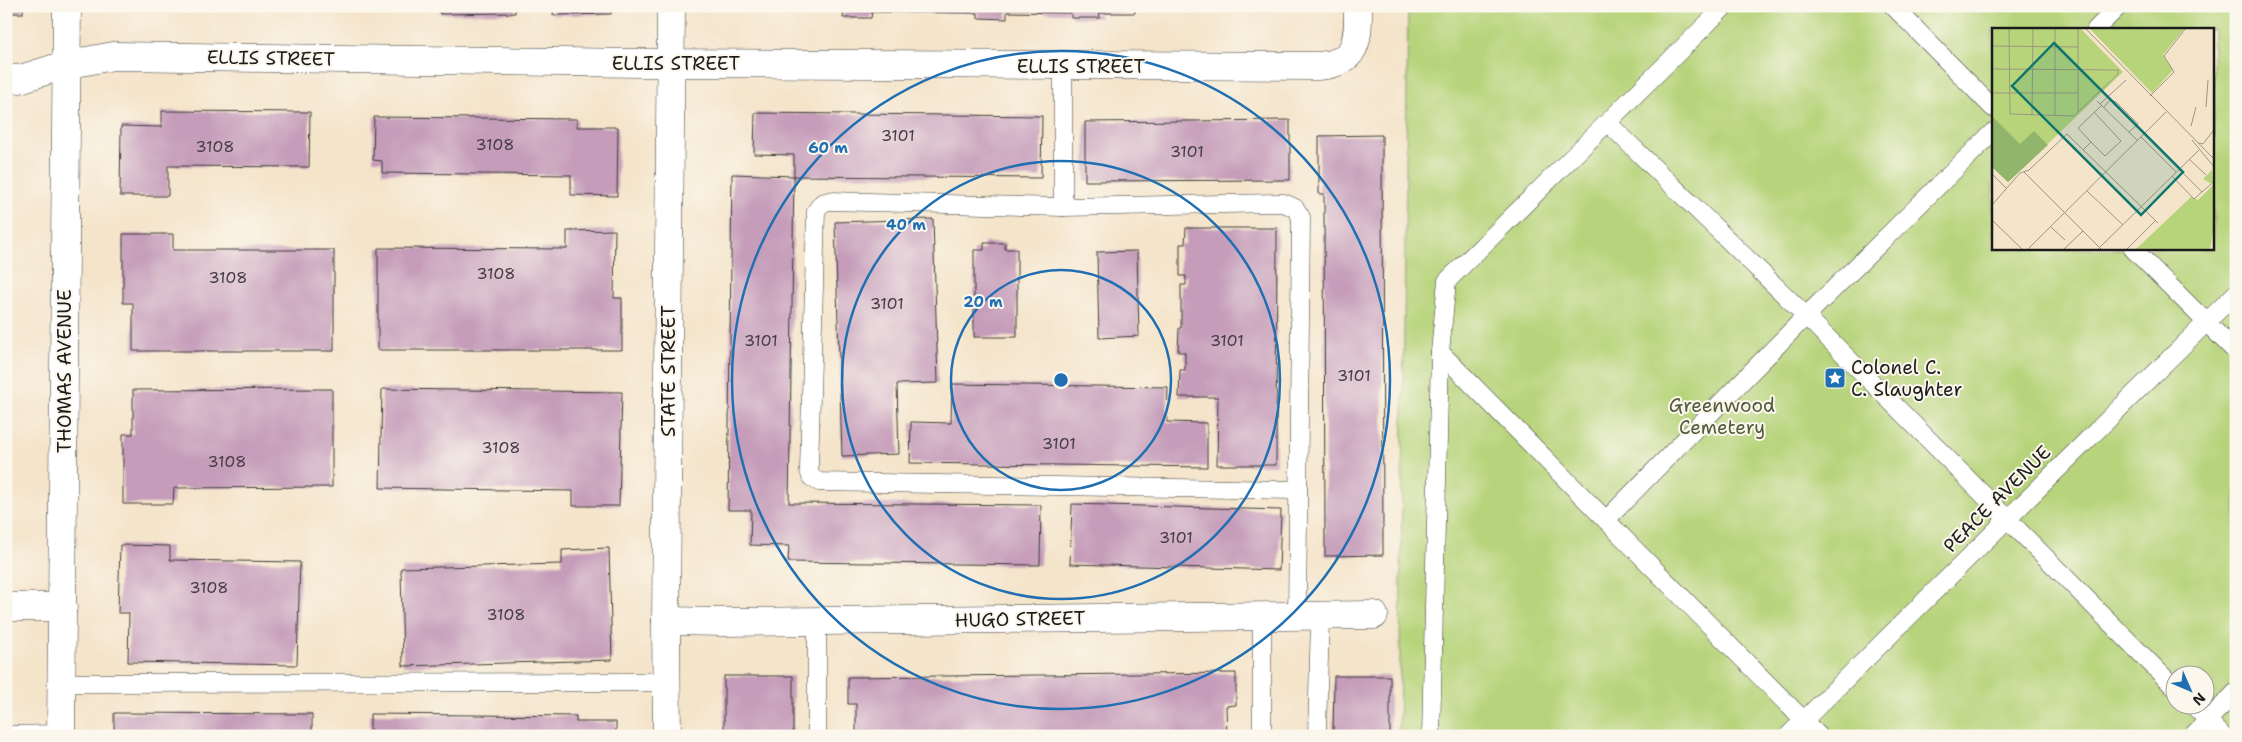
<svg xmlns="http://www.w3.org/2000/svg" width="2242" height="742" font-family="'Shantell Sans',sans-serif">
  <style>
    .green { fill: #b7d47b; stroke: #6a784c; fill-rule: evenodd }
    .building { fill: #c59cba }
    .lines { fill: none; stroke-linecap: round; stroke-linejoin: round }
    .service-casing { stroke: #3c3a36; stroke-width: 19 }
    .minor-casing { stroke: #3c3a36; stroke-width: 29 }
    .service { stroke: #fff; stroke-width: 18 }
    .minor { stroke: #fff; stroke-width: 28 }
    .ring { fill: none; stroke: #1f6fb2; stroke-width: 2.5 }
    .labels { text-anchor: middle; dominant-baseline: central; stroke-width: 4; stroke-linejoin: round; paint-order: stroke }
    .number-label { font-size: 16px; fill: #463c44 }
    .street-label { font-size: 19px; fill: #1c1c1c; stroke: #fbf7ec }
    .poi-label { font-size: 19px; fill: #1c1c1c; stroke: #fbf7ec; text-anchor: start }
    .park-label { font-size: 19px; fill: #525c3d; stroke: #fbf7ec }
    .inset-road { fill: none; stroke: #9e9484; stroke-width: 1 }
    .view { fill: #0f766e; fill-opacity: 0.15; stroke: #0f766e; stroke-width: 2.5 }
    .inset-edge { fill: none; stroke: #1c1c1c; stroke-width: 2.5 }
    .centre { fill: #1f6fb2; stroke: #fbf7ec; stroke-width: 2.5 }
    .ring-label { font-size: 15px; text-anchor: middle; font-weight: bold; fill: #1f6fb2; stroke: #fbf7ec; stroke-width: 4; stroke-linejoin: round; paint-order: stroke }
  </style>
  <rect width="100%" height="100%" fill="#fbf7ec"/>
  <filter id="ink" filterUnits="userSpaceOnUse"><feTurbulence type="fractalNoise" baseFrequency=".02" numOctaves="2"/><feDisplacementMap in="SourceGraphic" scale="10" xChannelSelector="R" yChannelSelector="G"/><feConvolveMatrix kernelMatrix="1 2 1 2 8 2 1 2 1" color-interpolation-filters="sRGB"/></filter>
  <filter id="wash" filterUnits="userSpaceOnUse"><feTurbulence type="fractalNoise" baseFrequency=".0096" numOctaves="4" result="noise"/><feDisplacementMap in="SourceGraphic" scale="20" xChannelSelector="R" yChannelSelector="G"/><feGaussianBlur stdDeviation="1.12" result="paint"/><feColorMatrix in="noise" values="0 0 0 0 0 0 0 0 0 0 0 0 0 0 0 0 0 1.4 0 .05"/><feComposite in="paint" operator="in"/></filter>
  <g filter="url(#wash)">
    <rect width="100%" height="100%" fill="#f4e4ca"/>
    <path class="green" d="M1408,6H2236V736H1399ZM1993,29H2213V249H1993ZM2174,674H2204V704H2174Z"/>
    <g id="blocks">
      <g class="building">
        <rect x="6" y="6" width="17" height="7"/>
        <path d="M440,6H515V13L440,14Z"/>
        <path d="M554,6H611V14L553,15Z"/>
        <path d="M737,6H1135V13H1099L1100,18H1071V13L1007,12V19L978,18V13L872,12L871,18H843L844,11L737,10Z"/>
        <path d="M162,111L310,112L309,167L168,166V196H120L121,126L162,127Z"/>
        <path d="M755,113L1042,116L1041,178L794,176V155L754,154Z"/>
        <path d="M374,117L577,119V127H618L617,196L571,195V175L382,173V161L373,160Z"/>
        <path d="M1290,120V180L1085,181V122Z"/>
        <path d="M1382,135L1383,555L1325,556L1324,194H1319V136Z"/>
        <path d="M732,174L794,176L789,503L1041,505L1040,565L788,562L789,546L750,545L751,510H728Z"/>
        <path d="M933,219L938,383L897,384L899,454L842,456L835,222Z"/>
        <path d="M1186,228H1277L1276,465H1217L1218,397H1179L1180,370H1185V352H1178L1179,328H1181V285H1186V276H1180V244H1185Z"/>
        <path d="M615,230L614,298H622V350H378V248L567,249V231Z"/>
        <path d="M123,234H173V250H334V351H133V303H123Z"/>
        <path d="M984,243H1005V249H1017V337H974V250H984Z"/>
        <path d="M1137,251L1139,336L1099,338L1097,252Z"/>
        <path d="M952,384L1168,387L1167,422L1207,423V467L910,463L911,422L951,423Z"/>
        <path d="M332,389V487L174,488L173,504H123V434H133V390Z"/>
        <path d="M382,389L622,392L619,506H573V491L380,488Z"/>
        <path d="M1072,504L1281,510L1279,570L1070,564Z"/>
        <path d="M120,545L170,546V560L300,562L297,665L128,662L129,613H118Z"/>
        <path d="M609,548L612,660L403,666L401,568L562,564V550Z"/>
        <path d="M1236,673V705L1226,706L1227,736H856V704H848V677Z"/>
        <rect x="724" y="676" width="69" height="60"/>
        <path d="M1334,676H1390V736H1333Z"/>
        <path d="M114,713L312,714V736H114Z"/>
        <path d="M370,714L576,716V722H616V736H370Z"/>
      </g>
    </g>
  </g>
  <g filter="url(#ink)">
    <use href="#blocks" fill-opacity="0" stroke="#3c3a36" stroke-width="1"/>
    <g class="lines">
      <g class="service-casing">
        <g id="service">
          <path d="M1893,6L1993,108"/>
          <path d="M2096,29L2119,6"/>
          <path d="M1063,66V207L1284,203L1295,208L1301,217L1297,617"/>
          <path d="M1608,123L1806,316L2174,687"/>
          <path d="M1063,207L829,201L822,203L816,211L809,470L811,477L819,482L1298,490"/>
          <path d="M2133,249L2236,352"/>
          <path d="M1440,352L1447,281L1725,6"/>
          <path d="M1606,520L1806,316L1993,132"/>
          <path d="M817,621V736"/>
          <path d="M61,683L667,682"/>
          <path d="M2192,704L2223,736"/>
          <path d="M6,735L61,734"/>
          <path d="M1262,736V617"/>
          <path d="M1317,736L1320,617"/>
          <path d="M1431,736L1440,352L1819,736"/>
          <path d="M1788,736L2236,293"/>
          <path d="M2192,736L2236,692"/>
        </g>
      </g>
      <g class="minor-casing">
        <g id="minor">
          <path d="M6,78L20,79L65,65L113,56L642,63L1318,66C1359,63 1358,39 1358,6"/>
          <path d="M6,607H63"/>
          <path d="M666,621L724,622L1374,615"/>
          <path d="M61,736L67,6"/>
          <path d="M667,736L666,621L671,6"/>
        </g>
      </g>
      <use href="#service" class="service"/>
      <use href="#minor" class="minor"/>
    </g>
  </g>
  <g class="ring">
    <circle cx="1061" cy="380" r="110"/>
    <circle cx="1061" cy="380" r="219"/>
    <circle cx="1061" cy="380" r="329"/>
  </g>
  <defs>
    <g id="sight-square" transform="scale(1.125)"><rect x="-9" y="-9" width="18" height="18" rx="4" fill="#1f6fb2" stroke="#fbf7ec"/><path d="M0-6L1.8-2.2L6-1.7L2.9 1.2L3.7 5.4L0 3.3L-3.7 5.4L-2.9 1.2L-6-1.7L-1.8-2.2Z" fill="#fff"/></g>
  </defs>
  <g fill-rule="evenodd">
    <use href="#sight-square" x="1835" y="378"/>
  </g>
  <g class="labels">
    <g class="number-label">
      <text x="898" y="135">3101</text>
      <text x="495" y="144">3108</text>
      <text x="215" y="146">3108</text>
      <text x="1187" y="151">3101</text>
      <text x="496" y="273">3108</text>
      <text x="228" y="277">3108</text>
      <text x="887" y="303">3101</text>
      <text x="761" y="340">3101</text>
      <text x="1227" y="340">3101</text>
      <text x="1354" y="375">3101</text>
      <text x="1059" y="443">3101</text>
      <text x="501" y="447">3108</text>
      <text x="227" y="461">3108</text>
      <text x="1176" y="537">3101</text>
      <text x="209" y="587">3108</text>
      <text x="506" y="614">3108</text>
    </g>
    <g class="street-label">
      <text transform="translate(271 58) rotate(1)">ELLIS STREET</text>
      <text x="676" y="63">ELLIS STREET</text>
      <text x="1081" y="66">ELLIS STREET</text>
      <text transform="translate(64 371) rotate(-90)">THOMAS AVENUE</text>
      <text transform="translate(668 371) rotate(-90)">STATE STREET</text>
      <text transform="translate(1997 499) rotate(-45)">PEACE AVENUE</text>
      <text transform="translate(1020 619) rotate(-1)">HUGO STREET</text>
    </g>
    <g class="poi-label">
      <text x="1851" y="367">Colonel C.<tspan x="1851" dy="22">C. Slaughter</tspan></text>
    </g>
    <g class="park-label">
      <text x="1722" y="405">Greenwood<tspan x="1722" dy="22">Cemetery</tspan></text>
    </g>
  </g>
  <g transform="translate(1992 28)">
    <rect width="222" height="222" fill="#f4e4ca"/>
    <path d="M0,0H88L131,44L16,154L0,139ZM97,0H193L171,27L181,42L160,65ZM220,142L223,193L218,222H143L199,169L206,172L221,157L211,151Z" fill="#b7d47b"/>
    <path d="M0,88L28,116L42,103L56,117L16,154L0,139Z" fill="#91b66b"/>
    <path class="inset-road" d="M17,0L18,86L82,88L86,84M86,0V84L126,46V42M93,0L223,132M0,18L86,19M0,41L127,42M223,48V109M0,65H86M158,68L182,44L172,28L194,0M105,73L146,113M108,76L134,52M112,79L118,72L124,74L146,96L137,104M214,79L216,52M40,87L41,0M63,87V0M199,98L204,79M149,109L184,144M200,112L223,140M99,114L113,128L129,113L102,84M206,115L211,116L221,103M91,122L99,114L86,100L110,77M197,131L214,147M187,141L210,164M32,144L110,222M0,146L14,160M180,148L202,171L219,156M95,163L131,197M0,177L28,145L37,142L75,106L166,195M0,192L31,222M59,199L73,212M35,222L174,84M71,222L91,203M105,222L207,122M134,222L163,193"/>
    <path class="view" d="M62,15L191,144L149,187L20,58Z"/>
    <rect width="222" height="222" class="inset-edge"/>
  </g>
  <circle cx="1061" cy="380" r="8" class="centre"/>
  <g class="ring-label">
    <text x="828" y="153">60 m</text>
    <text x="906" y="230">40 m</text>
    <text x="983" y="307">20 m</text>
  </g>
  <rect width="2242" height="742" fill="none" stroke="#fbf7ec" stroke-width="25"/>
  <g transform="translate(2190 690) rotate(135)"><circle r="24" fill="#fbf7ec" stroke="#a29f99"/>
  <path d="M0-4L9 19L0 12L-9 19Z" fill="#1f6fb2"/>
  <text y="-8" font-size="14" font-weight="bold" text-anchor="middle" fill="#1c1c1c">N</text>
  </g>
</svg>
